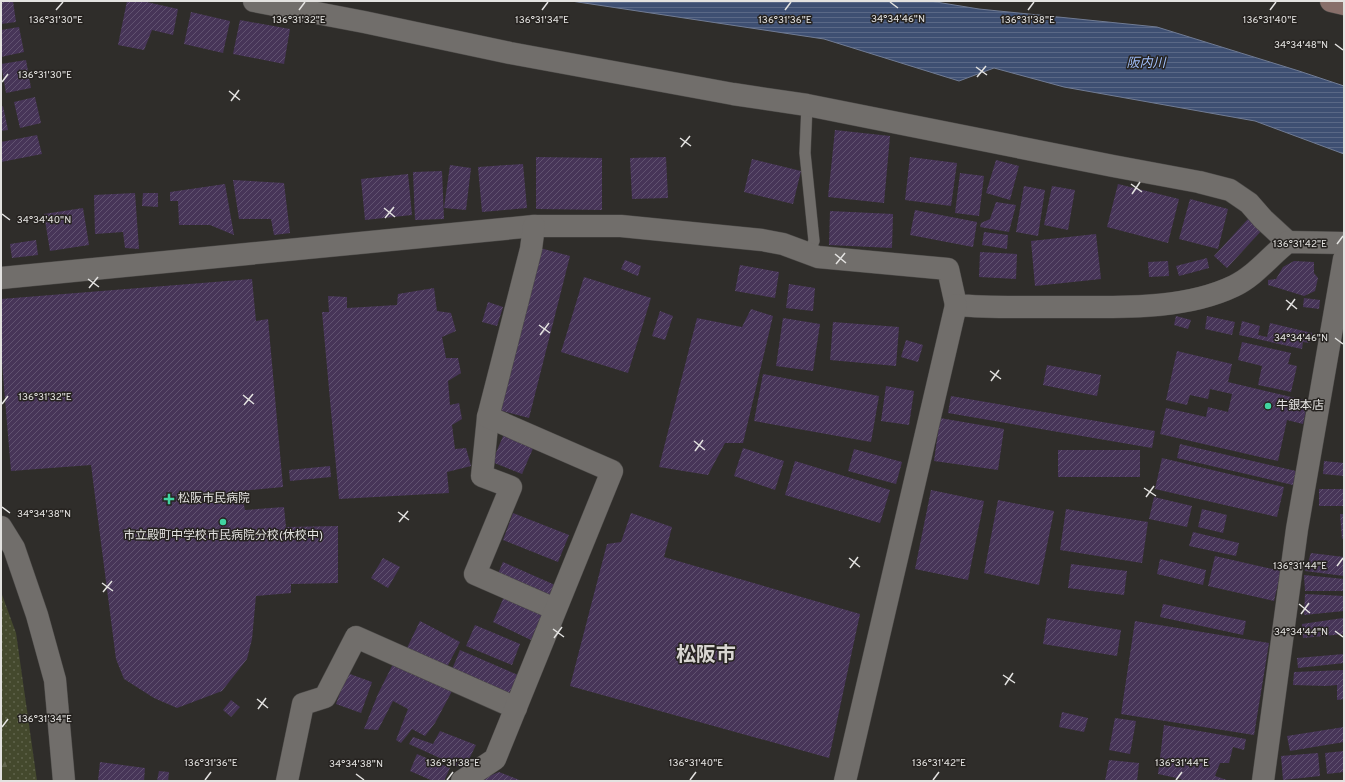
<svg xmlns="http://www.w3.org/2000/svg" width="1345" height="782" font-family="Overpass,'Noto Sans JP',sans-serif">
  <style>
    .grass { fill: url(#grass-dots) }
    .forest { fill: url(#forest-firs) }
    .water { fill: url(#water-rules); stroke: #707b93 }
    .building { fill: url(#building-hatch) }
    .lines { fill: none; stroke-linecap: round; stroke-linejoin: round }
    .service-casing { stroke: #4c4a48; stroke-width: 12 }
    .minor-casing { stroke: #4c4a48; stroke-width: 23 }
    .tertiary-casing { stroke: #4c4a48; stroke-width: 23 }
    .secondary-casing { stroke: #4c4a48; stroke-width: 23 }
    .service { stroke: #716e6b; stroke-width: 11 }
    .minor { stroke: #716e6b; stroke-width: 22 }
    .tertiary { stroke: #716e6b; stroke-width: 22 }
    .secondary { stroke: #886f6a; stroke-width: 22 }
    .ticks { fill: none; stroke: #e3e2e0; stroke-width: 1.5 }
    .poi-dot { fill: #41d4a1; stroke: #262320; stroke-width: 1.5 }
    .labels { text-anchor: middle; dominant-baseline: central; stroke-width: 3; stroke-linejoin: round; paint-order: stroke }
    .poi-label { font-size: 12px; fill: #e3e2e0; stroke: #262320; text-anchor: start }
    .water-label { font-size: 13px; font-style: italic; fill: #a0bffb; stroke: #262320 }
    .town-label { font-size: 20px; font-weight: bold; fill: #d9d6d2; stroke: #262320 }
    .ticks-label { font-size: 10px; text-anchor: middle; fill: #e3e2e0; stroke: #262320; stroke-width: 3; stroke-linejoin: round; paint-order: stroke }
  </style>
  <defs>
    <pattern id="grass-dots" width="8" height="8" patternUnits="userSpaceOnUse"><rect width="8" height="8" fill="#44492d"/><path d="M2 2h.1M6 6h.1" fill="none" stroke="#5f634b" stroke-width="1.8" stroke-linecap="round"/></pattern>
    <pattern id="forest-firs" width="22" height="20" patternUnits="userSpaceOnUse"><rect width="22" height="20" fill="#44492d"/><path d="M5 1l3.5 6h-7zM16 11l3.5 6h-7z" fill="#5f634b"/></pattern>
    <pattern id="water-rules" width="6" height="5" patternUnits="userSpaceOnUse"><rect width="6" height="5" fill="#3e4f72"/><path d="M0 2.5h6" fill="none" stroke="#5a6886"/></pattern>
    <pattern id="building-hatch" width="6" height="6" patternUnits="userSpaceOnUse"><rect width="6" height="6" fill="#473558"/><path d="M-1 1l2-2M0 6l6-6M5 7l2-2" fill="none" stroke="#615270"/></pattern>
  </defs>
  <rect width="100%" height="100%" fill="#2f2d2a"/>
  <path class="grass" d="M1,592L16,633L37,781H1Z"/>
  <path class="forest" d="M1,733L9,781H1Z"/>
  <path class="water" d="M571,1H930L979,9L1157,27L1299,71L1344,86V154L1255,121L1064,87L994,68L959,81L824,39Z"/>
  <g class="building">
    <path d="M1,1H13L16,22L1,24Z"/>
    <path d="M127,1H142L178,9L173,35L152,30L144,50L118,45Z"/>
    <path d="M191,12L230,21L223,53L184,44Z"/>
    <path d="M240,20L290,29L284,64L233,54Z"/>
    <path d="M19,27L24,52L1,57V30Z"/>
    <path d="M26,60L31,88L6,93L1,64Z"/>
    <path d="M35,97L41,123L20,128L14,102Z"/>
    <path d="M3,106L8,130L1,131V107Z"/>
    <path d="M835,130L890,136L884,203L828,197Z"/>
    <path d="M37,135L42,154L1,162V142Z"/>
    <path d="M536,157L602,158V210L536,209Z"/>
    <path d="M666,157L668,198L632,199L630,158Z"/>
    <path d="M910,157L957,163L951,206L905,200Z"/>
    <path d="M752,159L801,171L793,204L744,192Z"/>
    <path d="M996,160L1019,166L1010,200L986,193Z"/>
    <path d="M523,164L527,208L482,212L478,167Z"/>
    <path d="M450,165L471,168L466,210L444,208Z"/>
    <path d="M442,171L444,219L415,220L413,172Z"/>
    <path d="M960,173L984,176L979,216L955,213Z"/>
    <path d="M408,174L412,215L365,220L361,179Z"/>
    <path d="M233,180L284,183L290,233L274,235L271,219H239Z"/>
    <path d="M225,184L234,235L210,225H179L178,201H170V192Z"/>
    <path d="M1118,184L1179,199L1168,243L1107,227Z"/>
    <path d="M1024,186L1045,190L1038,236L1016,232Z"/>
    <path d="M1052,186L1075,190L1068,230L1044,225Z"/>
    <path d="M135,193L139,249L125,248L123,232L95,234L94,195Z"/>
    <path d="M143,193H158V207L142,206Z"/>
    <path d="M1190,199L1228,209L1218,249L1179,239Z"/>
    <path d="M996,202L1016,205L1009,232L980,227L981,223L990,219Z"/>
    <path d="M83,208L89,245L50,251L44,214Z"/>
    <path d="M915,210L977,222L973,247L910,235Z"/>
    <path d="M830,211L893,214L892,248L829,245Z"/>
    <path d="M1249,218L1262,230L1227,268L1214,256Z"/>
    <path d="M984,232L1008,235L1007,249L982,245Z"/>
    <path d="M1096,234L1101,279L1035,286L1031,241Z"/>
    <path d="M36,240L38,255L12,258L10,244Z"/>
    <path d="M540,248L570,256L529,418L499,410Z"/>
    <path d="M980,252L1017,254L1016,279L979,277Z"/>
    <path d="M1207,258L1209,268L1179,276L1176,266Z"/>
    <path d="M625,260L641,266L638,276L621,269Z"/>
    <path d="M1168,261L1169,276L1149,277L1148,262Z"/>
    <path d="M1294,261L1314,262V273L1318,278L1315,291L1304,296L1268,285V280L1276,279L1283,267Z"/>
    <path d="M740,265L779,272L775,298L735,291Z"/>
    <path d="M584,277L651,298L628,373L561,352Z"/>
    <path d="M252,279L256,321L268,319L283,487L241,491L245,510L284,507L286,527L338,526V583L291,584V593L256,596L252,639L247,659L222,691L177,708L154,698L124,679L116,659L91,465L11,471L1,351V299Z"/>
    <path d="M789,284L815,288L813,311L786,308Z"/>
    <path d="M434,288L437,311L451,313L456,331L442,337L446,358H458L461,373L448,381L450,405L459,403L462,419L452,425L455,449L466,448L471,466L447,472L449,493L339,499L322,312H329L328,296L347,297V308L397,305L398,294Z"/>
    <path d="M1304,298L1320,300L1319,309L1303,307Z"/>
    <path d="M488,302L503,307L497,326L482,322Z"/>
    <path d="M751,309L773,316L743,443H725L708,475L659,467L697,318L742,327Z"/>
    <path d="M660,311L673,316L665,340L652,336Z"/>
    <path d="M1176,316L1191,320L1188,329L1174,325Z"/>
    <path d="M1207,316L1235,322L1232,335L1205,329Z"/>
    <path d="M783,318L820,324L813,371L776,366Z"/>
    <path d="M1242,321L1260,326L1258,335L1267,337L1270,323L1312,333L1310,343L1303,342L1302,349L1239,335Z"/>
    <path d="M833,322L899,327L896,366L830,360Z"/>
    <path d="M906,340L923,345L918,362L901,357Z"/>
    <path d="M1242,342L1291,353L1288,364L1297,366L1291,392L1258,385L1262,366L1238,360Z"/>
    <path d="M1177,351L1232,364L1228,382L1308,401L1303,424L1287,420L1278,461L1160,434L1166,408L1206,417L1208,407L1228,412L1232,394L1210,389L1208,399L1190,395L1187,405L1166,400Z"/>
    <path d="M1047,365L1101,375L1097,396L1043,385Z"/>
    <path d="M763,374L879,396L871,442L754,421Z"/>
    <path d="M886,386L914,391L909,425L881,421Z"/>
    <path d="M951,396L1155,431L1152,448L948,413Z"/>
    <path d="M940,418L1004,429L998,470L934,461Z"/>
    <path d="M504,434L534,446L522,474L492,462Z"/>
    <path d="M1180,444L1296,471L1293,485L1177,458Z"/>
    <path d="M743,448L784,461L775,490L734,476Z"/>
    <path d="M854,449L902,462L896,484L848,471Z"/>
    <rect x="1058" y="450" width="82" height="27"/>
    <path d="M1162,458L1284,487L1277,517L1155,489Z"/>
    <path d="M795,461L890,490L880,523L785,495Z"/>
    <path d="M1324,461L1344,463V476L1323,474Z"/>
    <path d="M330,466L331,477L290,481L289,470Z"/>
    <rect x="1319" y="489" width="25" height="17"/>
    <path d="M931,490L984,501L968,580L915,569Z"/>
    <path d="M1154,497L1192,506L1187,527L1149,519Z"/>
    <path d="M998,500L1054,511L1039,585L984,573Z"/>
    <path d="M1066,509L1148,522L1142,563L1060,550Z"/>
    <path d="M1202,509L1227,515L1223,533L1198,527Z"/>
    <path d="M513,513L569,535L558,562L503,540Z"/>
    <path d="M631,513L672,527L664,557L860,614L829,758L570,686L607,544L621,542Z"/>
    <path d="M1340,514H1344V538L1342,539Z"/>
    <path d="M1193,532L1239,543L1236,556L1189,546Z"/>
    <path d="M1311,553L1344,557V576L1305,571Z"/>
    <path d="M1215,556L1281,571L1274,601L1208,586Z"/>
    <path d="M383,558L400,567L388,588L371,578Z"/>
    <path d="M1160,559L1206,570L1203,585L1157,574Z"/>
    <path d="M503,562L555,585L549,599L497,576Z"/>
    <path d="M1071,564L1127,571L1124,595L1068,588Z"/>
    <path d="M1304,575L1344,579V591H1305Z"/>
    <path d="M506,592L544,609L531,640L493,622Z"/>
    <path d="M1305,594L1344,596V611L1304,615Z"/>
    <path d="M1163,604L1246,621L1243,635L1160,617Z"/>
    <path d="M1047,618L1121,630L1117,656L1043,644Z"/>
    <path d="M1343,618L1344,634L1303,638L1302,624Z"/>
    <path d="M420,621L460,642L446,669L407,648Z"/>
    <path d="M1135,621L1269,643L1254,735L1121,714Z"/>
    <path d="M475,625L520,644L512,665L466,646Z"/>
    <path d="M460,650L518,675L508,697L451,672Z"/>
    <path d="M1344,654V663L1298,668L1297,658Z"/>
    <path d="M394,662L452,691L435,723L425,736L412,729L401,743L396,740L408,709L393,701L378,730L364,729L378,694Z"/>
    <path d="M1344,670V699L1337,700V685L1326,686L1293,685L1294,672Z"/>
    <path d="M347,673L372,682L361,713L336,704Z"/>
    <path d="M231,700L240,707L231,717L223,710Z"/>
    <path d="M1062,712L1088,718L1084,732L1059,727Z"/>
    <path d="M1115,718L1136,721L1130,754L1109,750Z"/>
    <path d="M1164,725L1246,739L1244,750L1233,747L1229,763H1220L1215,776L1230,781H1181V779L1158,774Z"/>
    <path d="M1344,727V742L1290,751L1287,736Z"/>
    <path d="M440,731L476,745L464,769L409,744L413,737L433,744Z"/>
    <path d="M1344,751V772L1327,774L1325,753Z"/>
    <path d="M1318,753L1320,776L1283,780L1281,756Z"/>
    <path d="M417,754L450,768L444,781H433L410,771Z"/>
    <path d="M1109,760L1139,763L1137,781H1105Z"/>
    <path d="M100,762L145,768L144,781H98Z"/>
    <path d="M159,771L169,772L168,781H157Z"/>
    <path d="M499,772L522,781H477Z"/>
  </g>
  <g class="lines">
    <g class="service-casing">
      <path id="service" d="M807,105L805,153L814,241L809,252"/>
    </g>
    <g class="minor-casing">
      <g id="minor">
        <path d="M254,1L364,22L510,53L733,94L807,105L1113,166L1199,182L1230,190L1249,203L1263,219L1288,242"/>
        <path d="M1,278L534,226H621L762,240L783,244L818,257L948,269L956,305C992,308 1029,307 1065,307C1120,307 1184,310 1234,286C1255,276 1270,256 1288,242L1344,243"/>
        <path d="M488,417L482,476L511,487L475,574L555,609"/>
        <path d="M287,781L303,704L325,697L356,637L516,708"/>
        <path d="M462,781L495,759L612,471L488,417L531,249L534,226"/>
        <path d="M1263,781L1297,529L1344,259"/>
      </g>
    </g>
    <g class="tertiary-casing">
      <g id="tertiary">
        <path d="M1,527L14,548L37,615L55,680L64,781"/>
        <path d="M845,781L956,305"/>
      </g>
    </g>
    <g class="secondary-casing">
      <path id="secondary" d="M1331,1L1344,4"/>
    </g>
    <use href="#service" class="service"/>
    <use href="#minor" class="minor"/>
    <use href="#tertiary" class="tertiary"/>
    <use href="#secondary" class="secondary"/>
  </g>
  <path class="ticks" d="M890,2L898,8M56,10L63,2M299,10L305,2M542,10L548,2M785,10L791,2M1028,10L1034,2M1270,10L1276,2M1335,44L1343,50M976,67L987,75M977,77L986,66M2,82L8,74M229,91L240,100M231,101L239,90M680,138L691,146M681,147L690,136M1131,184L1142,192M1132,194L1140,182M384,208L395,217M2,214L10,220M385,218L394,207M1337,244L1343,236M835,254L846,263M836,264L845,253M88,279L99,287M89,288L98,277M1286,300L1297,309M1287,310L1295,299M539,325L550,333M540,335L549,323M1335,338L1343,344M990,371L1001,379M991,381L999,370M243,395L254,404M2,404L8,396M244,405L253,394M694,441L705,450M695,451L703,440M1144,488L1156,496M1146,497L1154,486M2,507L10,513M398,512L409,520M399,522L408,511M849,558L860,567M1337,566L1343,558M850,568L858,557M102,583L113,591M103,592L112,581M1299,604L1310,613M1301,614L1309,603M553,629L564,637M1335,631L1343,637M554,638L562,627M1003,675L1015,683M1005,685L1013,673M257,699L268,708M258,709L266,698M2,727L8,719M356,774L364,780M205,780L211,772M447,780L453,772M690,780L696,772M933,780L939,772M1176,780L1182,772"/>
  <g class="poi-dot">
    <circle cx="1268" cy="406" r="4"/>
    <path d="M167 493h4v4h4v4h-4v4h-4v-4h-4v-4h4z"/>
    <circle cx="223" cy="522" r="4"/>
  </g>
  <g class="labels">
    <g class="poi-label">
      <text x="1276" y="406">牛銀本店</text>
      <text x="178" y="499">松阪市民病院</text>
      <text x="223" y="536" text-anchor="middle">市立殿町中学校市民病院分校(休校中)</text>
    </g>
    <g class="water-label">
      <text x="1146" y="64">阪内川</text>
    </g>
    <g class="town-label">
      <text x="706" y="656">松阪市</text>
    </g>
  </g>
  <g class="ticks-label">
    <text x="898" y="22">34°34'46"N</text>
    <text x="56" y="23">136°31'30"E</text>
    <text x="299" y="23">136°31'32"E</text>
    <text x="542" y="23">136°31'34"E</text>
    <text x="785" y="23">136°31'36"E</text>
    <text x="1028" y="23">136°31'38"E</text>
    <text x="1270" y="23">136°31'40"E</text>
    <text x="1301" y="48">34°34'48"N</text>
    <text x="45" y="78">136°31'30"E</text>
    <text x="44" y="223">34°34'40"N</text>
    <text x="1300" y="247">136°31'42"E</text>
    <text x="1301" y="341">34°34'46"N</text>
    <text x="45" y="400">136°31'32"E</text>
    <text x="44" y="517">34°34'38"N</text>
    <text x="1300" y="569">136°31'44"E</text>
    <text x="1301" y="635">34°34'44"N</text>
    <text x="45" y="722">136°31'34"E</text>
    <text x="211" y="766">136°31'36"E</text>
    <text x="453" y="766">136°31'38"E</text>
    <text x="696" y="766">136°31'40"E</text>
    <text x="939" y="766">136°31'42"E</text>
    <text x="1182" y="766">136°31'44"E</text>
    <text x="356" y="767">34°34'38"N</text>
  </g>
  <rect width="1345" height="782" fill="none" stroke="#e3e2e0" stroke-width="4"/>
</svg>
